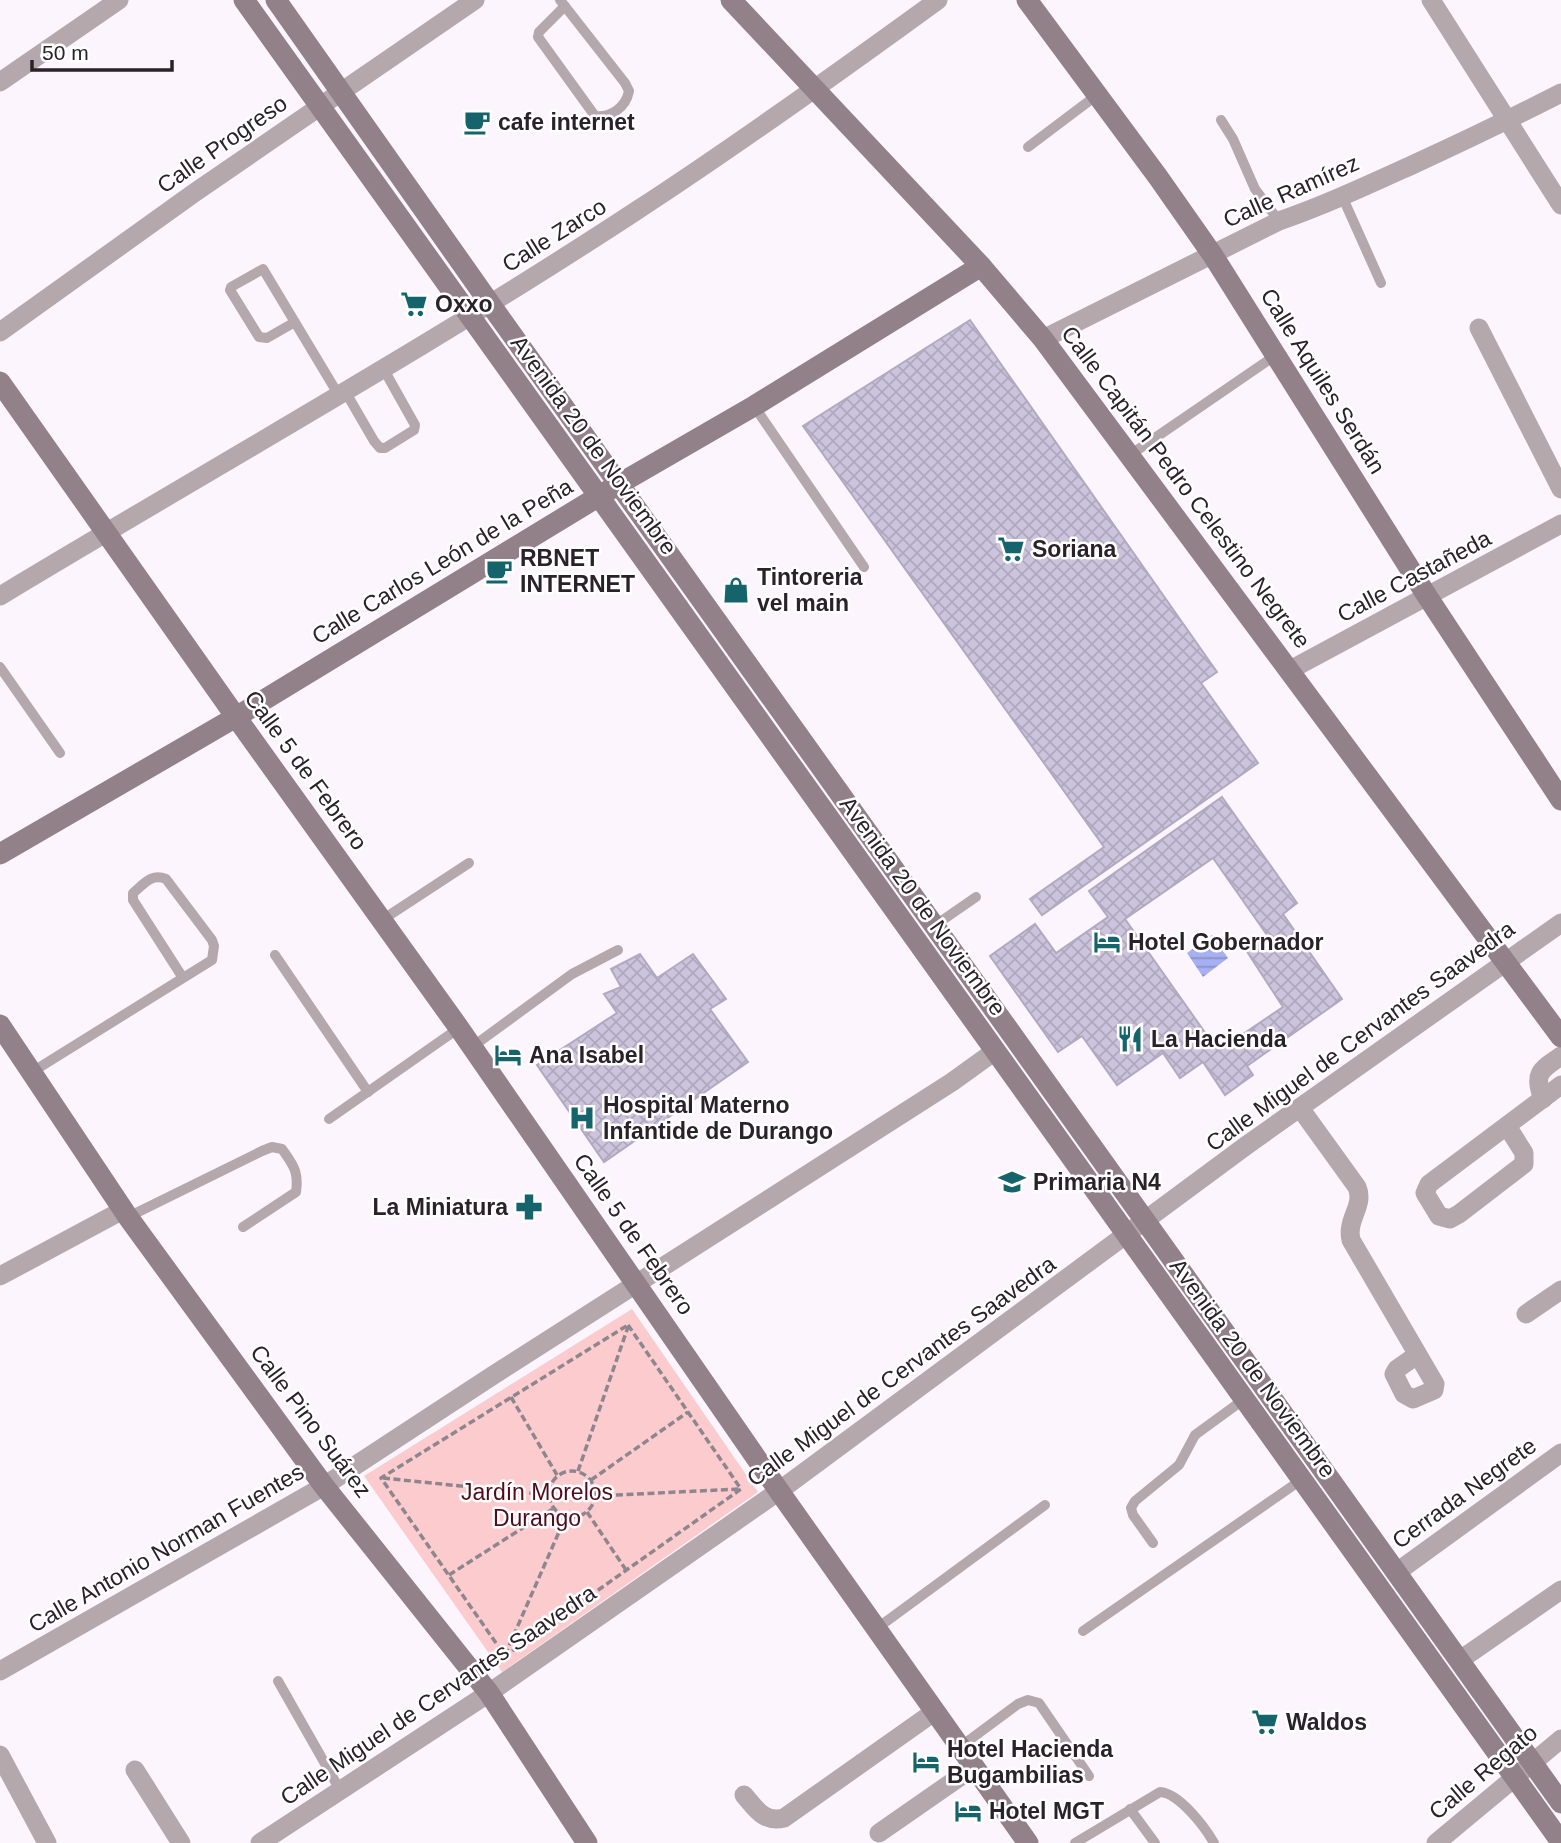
<svg xmlns="http://www.w3.org/2000/svg" width="1561" height="1843" font-family="Arial,sans-serif">
  <style>
    .park { fill: #fbcbce }
    .water { fill: url(#water-rules) }
    .building { fill: url(#building-cross-hatch); stroke: #b2a9c1; stroke-width: 2; fill-rule: evenodd }
    .lines { fill: none; stroke-linecap: round; stroke-linejoin: round }
    .path { stroke: #8e868e; stroke-width: 3.5; stroke-dasharray: 7 3.5; stroke-linecap: butt }
    .lane { stroke: #b4a8ad; stroke-width: 10 }
    .street { stroke: #b4a8ad; stroke-width: 19 }
    .secondary { stroke: #938189; stroke-width: 21 }
    .labels { text-anchor: middle; dominant-baseline: central; stroke-width: 5; stroke-linejoin: round; paint-order: stroke }
    .poi-label { font-size: 23px; font-weight: bold; fill: #292229; stroke: #fff; text-anchor: start }
    .street-label { font-size: 23px; fill: #292229; stroke: #fff }
    .park-label { font-size: 23px; fill: #510b1a; stroke: #fff }
  </style>
  <defs>
    <pattern id="water-rules" width="6" height="5" patternUnits="userSpaceOnUse" patternTransform="scale(1.75)"><rect width="6" height="5" fill="#a7b0f2"/><path d="M0 2.5h6" fill="none" stroke="#888fc4"/></pattern>
    <pattern id="building-cross-hatch" width="8" height="8" patternUnits="userSpaceOnUse" patternTransform="scale(1.75)"><rect width="8" height="8" fill="#ccc4dc"/><path d="M0 0l8 8M0 8l8-8" fill="none" stroke="#afa8bd"/></pattern>
  </defs>
  <rect width="100%" height="100%" fill="#fdf5fd"/>
  <path class="park" d="M632,1309L758,1492L502,1672L364,1476Z"/>
  <path class="water" d="M1212,935L1228,958L1203,977L1187,953Z"/>
  <g class="building">
    <path d="M970,320L1217,672L1201,683L1258,763L1042,915L1030,899L1104,847L803,426Z"/>
    <path d="M1222,797L1297,903L1283,914L1342,999L1247,1066L1253,1075L1225,1095L1203,1062L1180,1078L1163,1053L1117,1085L1082,1036L1058,1052L990,956L1035,924L1056,953L1108,917L1089,891ZM1213,858L1267,935L1246,950L1283,1007L1218,1051L1125,919Z"/>
    <path d="M640,954L657,978L693,954L726,999L710,1009L748,1062L604,1162L537,1065L617,1013L604,994L621,987L611,969Z"/>
  </g>
  <g class="lines">
    <g class="path">
      <path d="M628,1325L741,1489L505,1656L381,1478Z"/>
      <path d="M511,1397L557,1475"/>
      <circle cx="572" cy="1494" r="23"/>
      <path d="M578,1471L628,1327"/>
      <path d="M383,1478L548,1495"/>
      <path d="M591,1480L688,1412"/>
      <path d="M595,1496L740,1489"/>
      <path d="M587,1512L626,1570"/>
      <path d="M449,1575L554,1508"/>
      <path d="M505,1655L566,1516"/>
    </g>
    <g class="lane">
      <path d="M560,0L625,83L629,91C626,107 611,118 595,116L538,37L539,32L565,6"/>
      <path d="M1221,120L1233,139L1255,189L1279,221"/>
      <path d="M1028,147L1097,95"/>
      <path d="M1342,196L1381,283"/>
      <path d="M295,322L267,338L259,337L230,290L231,287L263,269L338,394"/>
      <path d="M345,391L374,441L380,448H385L414,430L415,425L383,368"/>
      <path d="M754,406L864,567"/>
      <path d="M1130,455L1276,355"/>
      <path d="M0,667L60,753"/>
      <path d="M382,920L469,863"/>
      <path d="M934,926L976,897"/>
      <path d="M275,955L368,1092"/>
      <path d="M472,1047L572,974L618,950"/>
      <path d="M32,1072L212,960L214,946L212,940L166,879C151,873 144,884 133,893V900L183,978"/>
      <path d="M329,1119L459,1028"/>
      <path d="M128,1217L262,1151L272,1147L282,1149C293,1165 299,1171 296,1192L243,1227"/>
      <path d="M1153,1543L1133,1515L1131,1508L1135,1501L1179,1465L1195,1435L1243,1400"/>
      <path d="M876,1629L1045,1505"/>
      <path d="M1083,1631L1301,1480"/>
      <path d="M278,1681L340,1790"/>
      <path d="M960,1747L1018,1704L1028,1700L1039,1703L1089,1776"/>
      <path d="M1130,1809L1155,1843"/>
      <path d="M1075,1843L1160,1792C1179,1793 1205,1827 1214,1843"/>
    </g>
    <g class="street">
      <path d="M1431,0L1561,205"/>
      <path d="M0,82L119,0"/>
      <path d="M1479,328L1561,489"/>
      <path d="M0,332L194,193L475,0"/>
      <path d="M1043,339L1279,221C1325,205 1368,185 1412,165C1462,142 1512,118 1561,93"/>
      <path d="M0,596C212,468 429,347 636,211C739,144 839,72 938,0"/>
      <path d="M1290,670L1561,524"/>
      <path d="M1543,1099C1533,1074 1540,1070 1561,1056"/>
      <path d="M1300,1108L1357,1187C1365,1206 1346,1219 1351,1240L1435,1384L1434,1390L1413,1399L1404,1394L1394,1374L1397,1369L1417,1355"/>
      <path d="M1507,1126L1524,1153V1164L1459,1214L1450,1219L1439,1216L1425,1193L1429,1184L1561,1085"/>
      <path d="M0,1276L123,1210"/>
      <path d="M1526,1314L1561,1290"/>
      <path d="M1397,1572L1561,1453"/>
      <path d="M1460,1660L1561,1590"/>
      <path d="M0,1671L324,1486L492,1376L952,1082L995,1051"/>
      <path d="M0,1755L47,1843"/>
      <path d="M135,1770L181,1843"/>
      <path d="M744,1795C756,1809 764,1823 784,1818L934,1712"/>
      <path d="M879,1833L974,1767"/>
      <path d="M260,1843L489,1693L779,1491L1247,1145L1561,923"/>
      <path d="M1436,1843L1561,1739"/>
    </g>
    <g class="secondary">
      <path d="M244,0L1561,1842"/>
      <path d="M276,0L498,315L1561,1803"/>
      <path d="M731,0L981,266L1043,339L1561,1037"/>
      <path d="M1027,0L1158,177L1212,254L1427,596L1561,800"/>
      <path d="M0,382L236,717L459,1028L779,1491L1028,1843"/>
      <path d="M0,854L236,717L619,484L754,406L981,266"/>
      <path d="M0,1025L128,1217L324,1486L489,1693L587,1843"/>
    </g>
  </g>
  <defs>
    <g id="cafe-bare" transform="scale(2.1)"><path d="M-5.5-4.5H6V0H3Q3 3.5 0 3.5H-2.5Q-5.5 3.5-5.5 0ZM3-3.2v2h1.7v-2ZM-6 4.5H4V6H-6Z" fill="#15636b" stroke="#fff" stroke-width="2.5" paint-order="stroke"/></g>
    <g id="supermarket-bare" transform="scale(2.1)"><path d="M-6-5.5h2.5l.6 2H6L4.5 2H-2.5L-4.4-4H-6ZM-1.5 3.2a1.3 1.3 0 1 0 .1 0ZM3 3.2a1.3 1.3 0 1 0 .1 0Z" fill="#15636b" stroke="#fff" stroke-width="2.5" paint-order="stroke"/></g>
    <g id="shop-bare" transform="scale(2.1)"><path d="M-5-2.5h2.3a2.7 3.5 0 0 1 5.4 0H5L5.5 6h-11ZM-1.5-2.5h3a1.5 2.3 0 0 0-3 0Z" fill="#15636b" stroke="#fff" stroke-width="2.5" paint-order="stroke"/></g>
    <g id="hotel-bare" transform="scale(2.1)"><path d="M-6-4.5h1.5V1H6V5H4.5V3h-9V5H-6ZM-4 0a1.8 1.8 0 1 1 3.6 0ZM.5 0V-2.5h3Q6-2.5 6 0Z" fill="#15636b" stroke="#fff" stroke-width="2.5" paint-order="stroke"/></g>
    <g id="restaurant-bare" transform="scale(2.1)"><path d="M-5-6h1v4h1v-4h1v4h1v-4h1v5L-1.5 .5V6h-2V.5L-5-1ZM5-6V6H3V1.5H1.5Q1.5-4 5-6Z" fill="#15636b" stroke="#fff" stroke-width="2.5" paint-order="stroke"/></g>
    <g id="hospital-bare" transform="scale(2.1)"><path d="M-5-5h3v3.5h4V-5h3V5h-3V1.5h-4V5h-3Z" fill="#15636b" stroke="#fff" stroke-width="2.5" paint-order="stroke"/></g>
    <g id="school-bare" transform="scale(2.1)"><path d="M0-5L7-2L0 1L-7-2ZM-4 1L0 2.5L4 1V4Q0 6-4 4Z" fill="#15636b" stroke="#fff" stroke-width="2.5" paint-order="stroke"/></g>
    <g id="pharmacy-bare" transform="scale(2.1)"><path d="M-2-6h4v4h4v4h-4v4h-4v-4h-4v-4h4Z" fill="#15636b" stroke="#fff" stroke-width="2.5" paint-order="stroke"/></g>
  </defs>
  <g fill-rule="evenodd">
    <use href="#cafe-bare" x="477" y="122"/>
    <use href="#supermarket-bare" x="414" y="304"/>
    <use href="#supermarket-bare" x="1011" y="549"/>
    <use href="#cafe-bare" x="499" y="571"/>
    <use href="#shop-bare" x="736" y="590"/>
    <use href="#hotel-bare" x="1107" y="942"/>
    <use href="#restaurant-bare" x="1130" y="1039"/>
    <use href="#hotel-bare" x="508" y="1055"/>
    <use href="#hospital-bare" x="582" y="1118"/>
    <use href="#school-bare" x="1012" y="1182"/>
    <use href="#pharmacy-bare" x="529" y="1207"/>
    <use href="#supermarket-bare" x="1265" y="1722"/>
    <use href="#hotel-bare" x="926" y="1762"/>
    <use href="#hotel-bare" x="968" y="1811"/>
  </g>
  <g class="labels">
    <g class="poi-label">
      <text x="498" y="122">cafe internet</text>
      <text x="435" y="304">Oxxo</text>
      <text x="1032" y="549">Soriana</text>
      <text x="520" y="558">RBNET<tspan x="520" dy="26">INTERNET</tspan></text>
      <text x="757" y="577">Tintoreria<tspan x="757" dy="26">vel main</tspan></text>
      <text x="1128" y="942">Hotel Gobernador</text>
      <text x="1151" y="1039">La Hacienda</text>
      <text x="529" y="1055">Ana Isabel</text>
      <text x="603" y="1105">Hospital Materno<tspan x="603" dy="26">Infantide de Durango</tspan></text>
      <text x="1033" y="1182">Primaria N4</text>
      <text x="508" y="1207" text-anchor="end">La Miniatura</text>
      <text x="1286" y="1722">Waldos</text>
      <text x="947" y="1749">Hotel Hacienda<tspan x="947" dy="26">Bugambilias</tspan></text>
      <text x="989" y="1811">Hotel MGT</text>
    </g>
    <g class="street-label">
      <text transform="translate(222 144) rotate(-35)">Calle Progreso</text>
      <text transform="translate(1291 191) rotate(-24)">Calle Ramírez</text>
      <text transform="translate(554 235) rotate(-32)">Calle Zarco</text>
      <text transform="translate(1323 381) rotate(58)">Calle Aquiles Serdán</text>
      <text transform="translate(594 445) rotate(54)">Avenida 20 de Noviembre</text>
      <text transform="translate(1186 487) rotate(53)">Calle Capitán Pedro Celestino Negrete</text>
      <text transform="translate(442 561) rotate(-31)">Calle Carlos León de la Peña</text>
      <text transform="translate(1414 576) rotate(-28)">Calle Castañeda</text>
      <text transform="translate(306 770) rotate(54)">Calle 5 de Febrero</text>
      <text transform="translate(923 906) rotate(54)">Avenida 20 de Noviembre</text>
      <text transform="translate(1360 1036) rotate(-36)">Calle Miguel de Cervantes Saavedra</text>
      <text transform="translate(634 1234) rotate(55)">Calle 5 de Febrero</text>
      <text transform="translate(1253 1368) rotate(54)">Avenida 20 de Noviembre</text>
      <text transform="translate(901 1371) rotate(-36)">Calle Miguel de Cervantes Saavedra</text>
      <text transform="translate(311 1421) rotate(53)">Calle Pino Suárez</text>
      <text transform="translate(1464 1493) rotate(-36)">Cerrada Negrete</text>
      <text transform="translate(166 1548) rotate(-30)">Calle Antonio Norman Fuentes</text>
      <text transform="translate(438 1695) rotate(-34)">Calle Miguel de Cervantes Saavedra</text>
      <text transform="translate(1483 1772) rotate(-40)">Calle Regato</text>
    </g>
    <g class="park-label">
      <text x="537" y="1492">Jardín Morelos<tspan x="537" dy="26">Durango</tspan></text>
    </g>
  </g>
  <path d="M32 60v10h140v-10" fill="none" stroke="#292229" stroke-width="3.5"/>
  <text x="42" y="60" font-size="21" fill="#292229" stroke="#ffffff" stroke-width="5" paint-order="stroke">50 m</text>
</svg>
